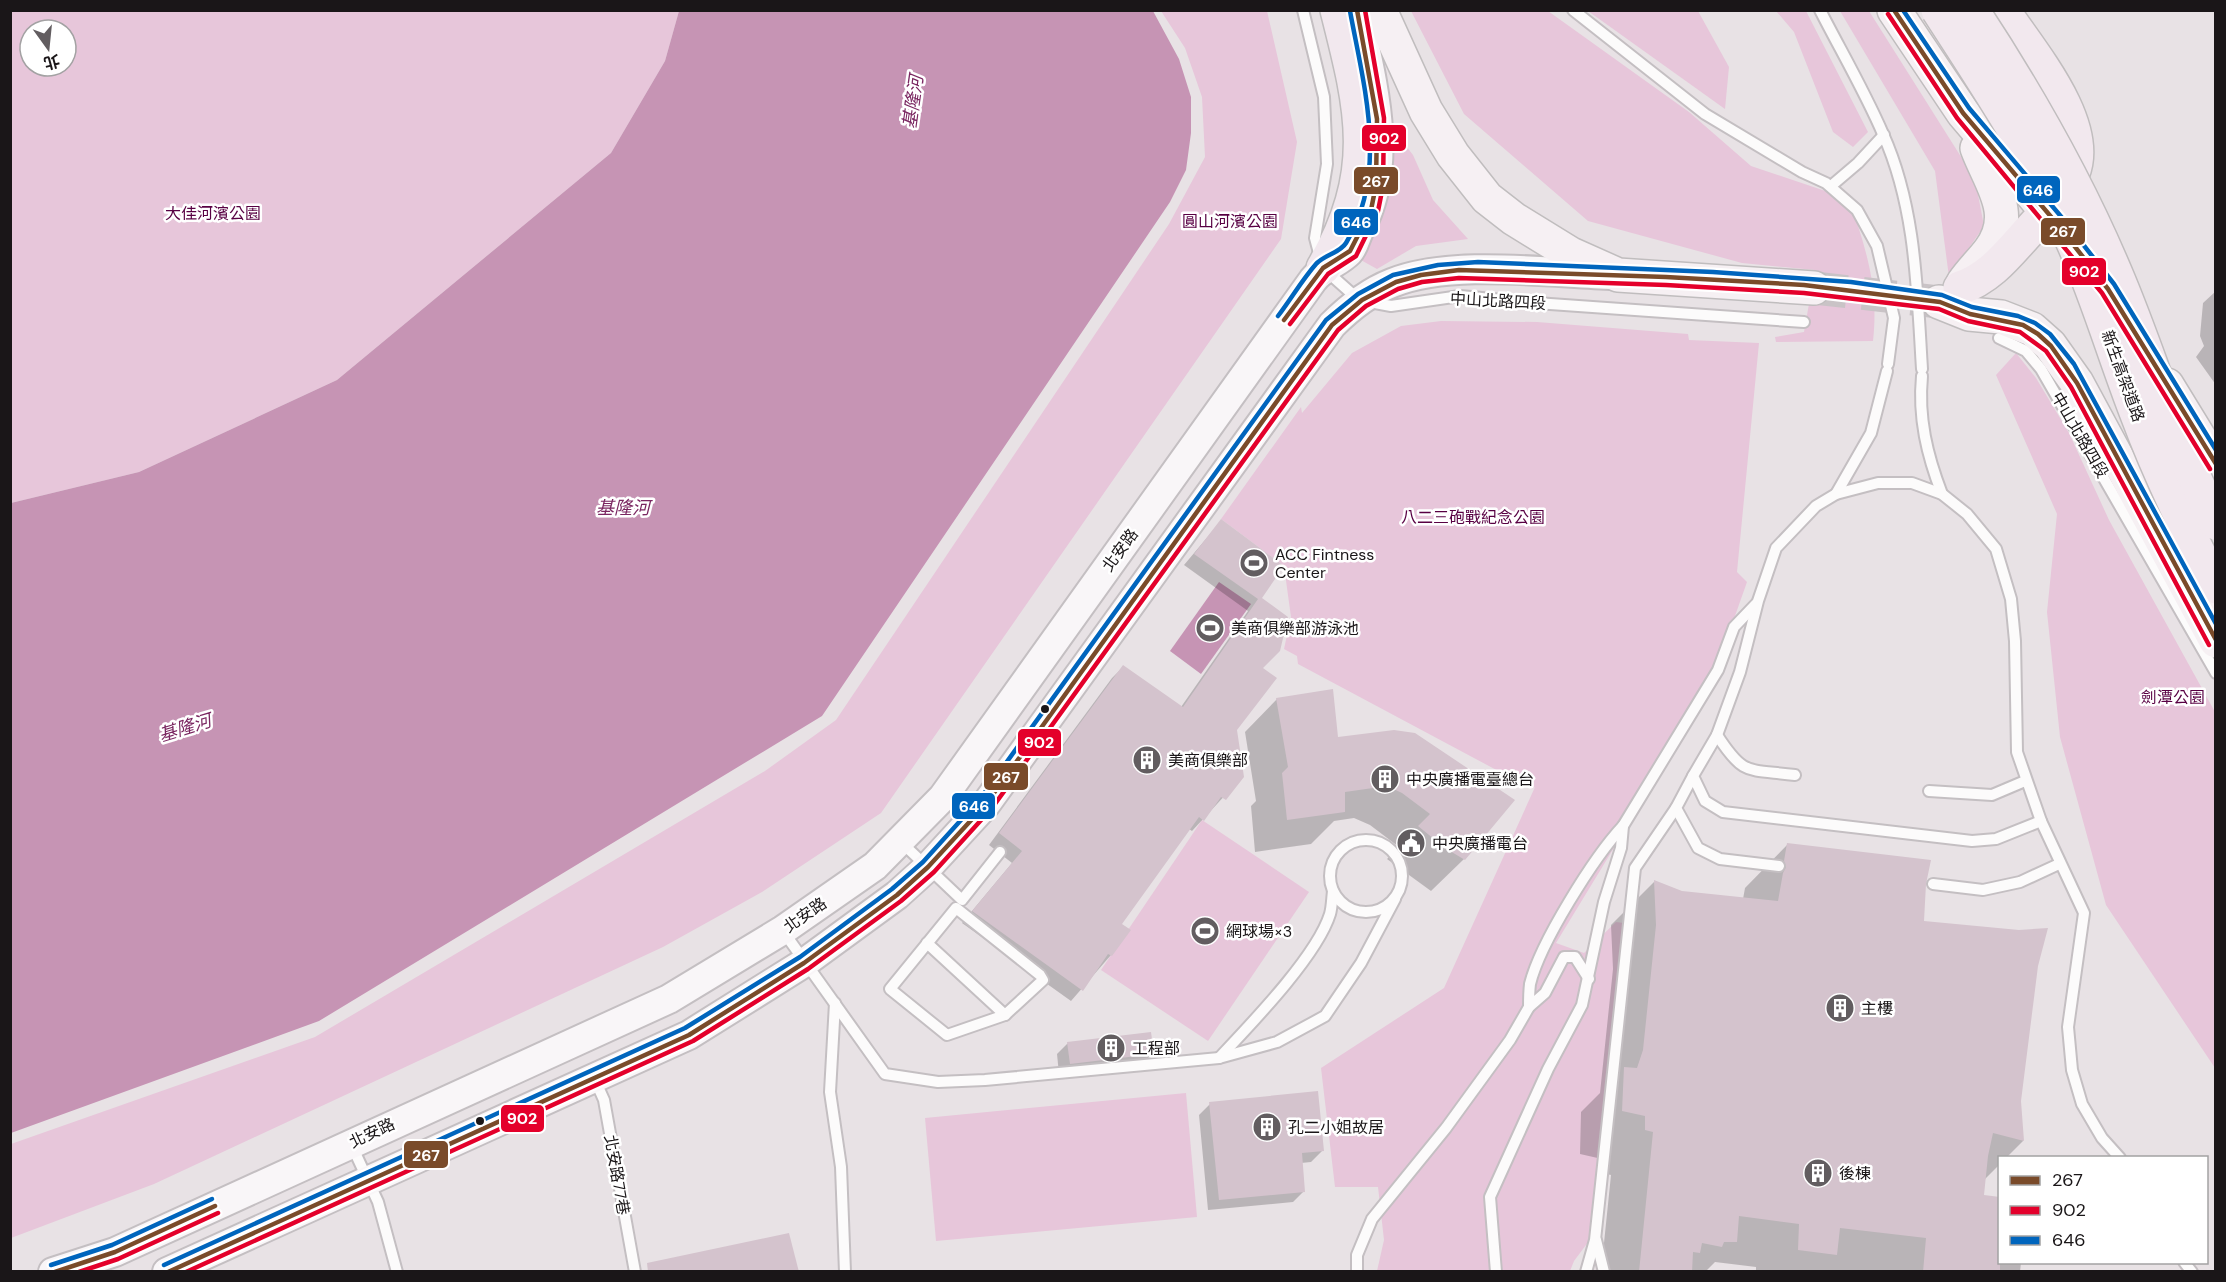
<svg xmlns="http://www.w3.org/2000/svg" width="2226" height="1282" font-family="'DM Sans','Noto Sans TC',sans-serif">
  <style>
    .green { fill: #e7c6da; fill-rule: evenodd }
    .water { fill: #c694b4 }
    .shadow { fill: #0003 }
    .building { fill: #d4c3cd }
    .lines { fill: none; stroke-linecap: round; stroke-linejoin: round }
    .primary-tunnel { stroke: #c9c3c6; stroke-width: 33; stroke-dasharray: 33 16; stroke-linecap: butt }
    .lane-casing { stroke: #c4bfc2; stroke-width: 14 }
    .secondary-casing { stroke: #c4bfc2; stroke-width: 32 }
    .primary-casing { stroke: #c0bdbe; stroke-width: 36 }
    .highway-casing { stroke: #c0bdbe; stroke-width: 36 }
    .lane { stroke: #fcfbfb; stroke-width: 10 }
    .secondary { stroke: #f9f6f8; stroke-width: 28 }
    .primary { stroke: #f6f0f3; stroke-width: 33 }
    .highway { stroke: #f2e8ee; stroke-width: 33 }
    .highway-bridge-casing { stroke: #c0bdbe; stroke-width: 36; stroke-linecap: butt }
    .highway-bridge { stroke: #f2e8ee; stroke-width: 33 }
    .bus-1-casing { stroke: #fff; stroke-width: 9 }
    .bus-2-casing { stroke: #fff; stroke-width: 9 }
    .bus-3-casing { stroke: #fff; stroke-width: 9 }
    .bus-1 { stroke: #7a4b2a; stroke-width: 4.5 }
    .bus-2 { stroke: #e4002b; stroke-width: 4.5 }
    .bus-3 { stroke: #0065bd; stroke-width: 4.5 }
    .bus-dot { fill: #1a1618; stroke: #fff; stroke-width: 2 }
    .labels { text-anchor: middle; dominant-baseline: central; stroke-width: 5; stroke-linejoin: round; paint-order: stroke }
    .park-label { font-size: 16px; fill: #580043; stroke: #fff }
    .street-label { font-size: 16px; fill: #1a1618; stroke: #fff }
    .poi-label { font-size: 16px; fill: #1a1618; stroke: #fff; text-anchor: start }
    .water-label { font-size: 18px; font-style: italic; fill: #7a2661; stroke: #fff }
    .line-badge { stroke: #fff; stroke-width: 2 }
    .badge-label { font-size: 16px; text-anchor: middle; font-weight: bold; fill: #fff }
  </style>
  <rect width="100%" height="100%" fill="#e8e2e5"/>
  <g class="green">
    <path d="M10,11H679L665,61L611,153L337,380L139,472L11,503ZM30,30H66V66H30Z"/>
    <path d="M1161,11H1267L1297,142L1281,239L881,813L762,892L663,947L154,1184L11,1238V1144L315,1037L765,771L836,720L1169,224L1205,157L1202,97L1185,48Z"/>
    <path d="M1411,11H1548L1689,112L1751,166L1849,199C1866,249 1879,287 1873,341L1776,342L1775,337L1804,332L1815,270L1742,263L1588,221L1464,114Z"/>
    <path d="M1588,11H1698L1729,67L1725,109Z"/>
    <path d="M1776,11H1806L1868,132L1853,147L1833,132L1794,32Z"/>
    <path d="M1840,11H1869L1975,179L1984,226L1949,277L1935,171Z"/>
    <path d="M1395,132L1413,155L1433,200L1468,239L1416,246L1377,269L1359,259L1381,216L1391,186Z"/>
    <path d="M1441,321L1537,322L1688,334L1689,340L1759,343L1737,572L1747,582L1707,695L1556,943L1584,953L1616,922L1624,923L1595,1233L1574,1261L1570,1271H1377L1384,1240L1378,1187H1335L1321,1068L1444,988L1535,787L1532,789L1298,664L1297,656L1284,649L1291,617L1284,566L1221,519L1301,407L1302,413L1352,353L1401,326Z"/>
    <path d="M2016,353L2036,378L2069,433L2109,520L2215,712V1068L2106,905L2060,737L2047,612L2057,514L1996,375Z"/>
    <path d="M1202,820L1309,892L1208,1041L1101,970Z"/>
    <path d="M1186,1093L1197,1217L936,1241L925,1118Z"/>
  </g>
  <g class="water">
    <path d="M679,11H1153L1179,59L1191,97V133L1186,170L1170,202L822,716L319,1021L11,1133V503L139,472L337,380L611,153L665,61Z"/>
    <path d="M1219,582L1251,604L1201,674L1170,651Z"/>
  </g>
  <g class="shadow">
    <path d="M2216,291V385L2196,357L2204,346L2200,336L2203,303Z"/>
    <path d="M1221,521L1260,598L1261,668L1236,730L1242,777L1192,831L1189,829L1120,924L1111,955L1071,1001L962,923L1012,863L989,845L1112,678L1123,667L1181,707L1248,611L1184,565Z"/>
    <path d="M1277,699L1336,739L1394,732L1464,859L1431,891L1387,859L1399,847L1370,825L1354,818L1334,821L1311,844L1255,852L1251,806L1256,801L1245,732Z"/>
    <path d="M1788,844L1924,884L1922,923L2036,966L2020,1101L2023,1141L2006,1158H2000V1164L1985,1179L1982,1196L2000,1262H2021L2020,1272H1756V1267L1715,1262L1705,1272H1601L1611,1175L1602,1173V1159L1580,1154L1581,1112L1600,1093L1613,969L1611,925L1654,882L1681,892L1743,899L1745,888Z"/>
    <path d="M1068,1043L1152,1054L1141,1065L1059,1074L1057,1054Z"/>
    <path d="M1210,1104L1322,1151L1311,1162L1301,1163L1304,1191L1293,1202L1208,1210L1199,1115Z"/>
  </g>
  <g class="building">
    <path d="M1221,519L1284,566L1262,598L1288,617L1280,651L1263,668L1277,678L1237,730L1244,777L1226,800L1221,797L1204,821L1199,817L1122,924L1131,930L1112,956L1108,954L1083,991L972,911L1022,851L999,833L1123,665L1183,707L1258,599L1194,554Z"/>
    <path d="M1333,689L1338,737L1394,730L1415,733L1515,800L1465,860L1445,848L1418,826L1430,814L1402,793L1387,786L1345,792V812L1287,820L1282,773L1288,767L1276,698Z"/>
    <path d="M1787,843L1931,860L1926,884L1924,921L2019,930L2048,928L2038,966L2021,1101L2024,1141L1993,1133L1988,1156L1984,1195L2000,1197V1272H1923L1926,1238L1840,1228L1837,1255L1798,1250L1799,1224L1739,1216L1737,1242H1724L1722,1247L1702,1243L1700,1253L1693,1252L1692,1272H1639L1653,1132L1645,1130V1116L1622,1111L1624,1067L1637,1068L1643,1050L1656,925L1654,880L1682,891L1778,901L1783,873L1786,867L1784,861Z"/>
    <path d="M1151,1032L1154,1054L1070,1064L1067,1042Z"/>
    <path d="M1318,1091L1324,1151L1302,1153L1305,1192L1219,1200L1209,1102Z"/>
    <path d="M789,1233L799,1272H648L647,1263Z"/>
  </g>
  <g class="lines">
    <path class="primary-tunnel" d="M1814,288L1939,302"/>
    <g class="lane-casing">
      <g id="lane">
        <path d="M1303,10L1324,97L1327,164L1315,238L1323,268L1359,300L1391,306L1460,296L1536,303L1804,322"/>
        <path d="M1573,10L1705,114L1802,172L1826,183L1857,210L1877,246L1894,318L1888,364"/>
        <path d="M1820,10C1841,51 1865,92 1883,134C1916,207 1917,290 1922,369"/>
        <path d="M1831,186L1858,163L1884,135"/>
        <path d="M1999,338L2026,351L2041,369L2216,673"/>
        <path d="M1922,376C1918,418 1927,455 1942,494"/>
        <path d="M1878,483H1912L1942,494L1967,514L1996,549L2011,599L2015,641L2017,752L2041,821L1996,839L1972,841L1723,812L1705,801L1693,776L1717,735L1740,672L1758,601L1776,548L1816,506L1836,494Z"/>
        <path d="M1836,494L1871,433L1887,371"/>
        <path d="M1717,735C1744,777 1748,769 1795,775"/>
        <path d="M1693,776L1676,808L1698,848L1720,859L1779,866"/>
        <path d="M1929,791L1992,795L2025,781"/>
        <path d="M2041,821L2084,913L2068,1027L2072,1070L2082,1104L2102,1138L2120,1158"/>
        <circle cx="1366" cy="876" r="36"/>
        <path d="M901,842L962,900L1000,852"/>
        <path d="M1933,884L1983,890L2020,882L2059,864"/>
        <path d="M956,908L1040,975L1043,980L1005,1015L947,1035L890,989Z"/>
        <path d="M783,931L885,1074L938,1082L985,1080L1219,1058L1277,1042L1325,1016L1361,963L1395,899"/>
        <path d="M927,943L1005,1015"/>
        <path d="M835,1003L830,1092L841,1167L845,1272"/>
        <path d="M1529,1007C1529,1000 1529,992 1530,984C1540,943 1594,857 1623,826"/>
        <path d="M1219,1058C1250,1025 1317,956 1330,914C1332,907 1332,899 1333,891"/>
        <path d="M595,1080L604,1100L635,1272"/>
        <path d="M352,1146L378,1202L397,1272"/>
        <path d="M1596,1240L1604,1272"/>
        <path d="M2184,1262L2192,1272"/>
        <path d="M1357,1272V1255L1372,1219L1446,1128L1510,1040L1529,1007L1545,993L1564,957H1575L1589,979"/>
        <path d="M1496,1272L1490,1197L1548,1069L1582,1005L1604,902L1621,848L1623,826L1718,670L1734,627L1756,604"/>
        <path d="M1586,1272L1595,1240L1635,868L1676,808"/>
      </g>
    </g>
    <g class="secondary-casing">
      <g id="secondary">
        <path d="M53,1272L115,1252L669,999L783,930L875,866L943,797L1313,280C1324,266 1338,263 1349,252C1354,247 1356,237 1359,231C1396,164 1372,81 1357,10"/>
        <path d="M167,1272L689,1035L804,963L897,895L928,867L986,804L1332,325C1350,307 1369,292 1392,283C1451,259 1549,273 1613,275"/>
      </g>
    </g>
    <g class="primary-casing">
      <g id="primary">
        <path d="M1380,10L1426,111L1453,155L1487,198L1514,219L1571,254L1618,275L1814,288"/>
        <path d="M1894,10L1963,113L2059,226"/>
        <path d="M1963,283C1971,271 1982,261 1990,250C2017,214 1990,183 1977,148"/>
        <path d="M1939,302L1969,314L2001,317L2032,329L2050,345L2077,383L2216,641"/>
        <path d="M2167,385L2216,465"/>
      </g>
    </g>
    <g class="highway-casing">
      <g id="highway">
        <path d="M1323,268C1378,172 1363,112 1337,10"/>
        <path d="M1960,288C1990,278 2008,254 2029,231C2044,215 2065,193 2073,173C2093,123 2029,50 2003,10"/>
      </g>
    </g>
    <use href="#lane" class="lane"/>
    <use href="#secondary" class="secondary"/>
    <use href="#primary" class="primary"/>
    <use href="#highway" class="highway"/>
    <g class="highway-bridge-casing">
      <g id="highway-bridge">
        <path d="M1938,10C1987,86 2039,163 2075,247C2099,302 2116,361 2138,417C2160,476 2187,531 2216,587"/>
        <path d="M1972,10C2028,95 2077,181 2116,274C2151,356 2175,444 2216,523"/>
      </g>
    </g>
    <use href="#highway-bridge" class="highway-bridge"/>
    <g class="bus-1-casing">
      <g id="bus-1">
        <path d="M1894,10L1963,113L2058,225L2108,289L2216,464"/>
        <path d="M1284,320L1323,268L1350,251L1371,210L1376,185L1377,119L1357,10"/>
        <path d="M55,1272L115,1252L215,1206"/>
        <path d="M168,1272L689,1035L804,963L897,895L928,867L986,804L1332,325L1362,300L1396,282L1421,275L1459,270L1666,277L1804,285L1940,302L1970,314L2023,325L2038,334L2051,346L2077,383L2216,640"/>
      </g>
    </g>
    <g class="bus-2-casing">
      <g id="bus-2">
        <path d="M1888,14L1957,118L2102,293L2210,469"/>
        <path d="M1290,324L1328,274L1356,256L1378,211L1383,186L1384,118L1365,10"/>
        <path d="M79,1272L118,1259L218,1213"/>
        <path d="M186,1272L693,1041L808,969L901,901L934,872L992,808L1338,330L1366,306L1398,289L1422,282L1459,278L1666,285L1804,293L1939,309L1968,321L2020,332L2046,351L2071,387L2209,645"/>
      </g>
    </g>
    <g class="bus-3-casing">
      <g id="bus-3">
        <path d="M1903,10L1969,108L2064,220L2114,284L2216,450"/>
        <path d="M1278,316C1291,299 1302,280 1316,264C1324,255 1340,253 1346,243C1389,172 1364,87 1350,11"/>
        <path d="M51,1265L112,1245L212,1199"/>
        <path d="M164,1265L685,1028L800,957L892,889L923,862L980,799L1326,320L1358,294L1393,275L1438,265L1478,262L1713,272L1851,282L1942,295L1972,307L2018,316L2035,323L2050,334L2074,364L2216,624"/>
      </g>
    </g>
    <use href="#bus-1" class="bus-1"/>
    <use href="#bus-2" class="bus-2"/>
    <use href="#bus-3" class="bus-3"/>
  </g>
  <defs>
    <g id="stadium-disc" transform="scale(1.5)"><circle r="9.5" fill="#625d60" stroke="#fff"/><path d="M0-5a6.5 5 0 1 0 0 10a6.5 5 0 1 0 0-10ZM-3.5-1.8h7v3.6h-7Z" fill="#fff"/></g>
    <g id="building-disc" transform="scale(1.5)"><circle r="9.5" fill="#625d60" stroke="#fff"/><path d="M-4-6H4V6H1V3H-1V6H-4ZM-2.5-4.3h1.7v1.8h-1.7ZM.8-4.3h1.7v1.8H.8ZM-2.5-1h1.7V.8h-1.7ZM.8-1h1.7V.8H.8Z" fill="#fff"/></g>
    <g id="civic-disc" transform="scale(1.5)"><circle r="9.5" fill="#625d60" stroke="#fff"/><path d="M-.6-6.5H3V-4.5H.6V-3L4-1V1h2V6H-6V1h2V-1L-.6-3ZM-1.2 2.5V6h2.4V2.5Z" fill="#fff"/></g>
  </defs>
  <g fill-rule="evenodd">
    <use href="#stadium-disc" x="1254" y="563"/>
    <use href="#stadium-disc" x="1210" y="628"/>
    <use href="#building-disc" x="1147" y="760"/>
    <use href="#building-disc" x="1385" y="779"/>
    <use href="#civic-disc" x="1411" y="843"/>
    <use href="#stadium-disc" x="1205" y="931"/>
    <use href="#building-disc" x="1840" y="1008"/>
    <use href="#building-disc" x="1111" y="1048"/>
    <use href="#building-disc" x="1267" y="1127"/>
    <use href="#building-disc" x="1818" y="1173"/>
  </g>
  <g class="bus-dot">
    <circle cx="1045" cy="709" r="5"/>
    <circle cx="480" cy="1121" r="5"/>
  </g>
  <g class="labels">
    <g class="park-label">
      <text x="213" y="213">大佳河濱公園</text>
      <text x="1230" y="221">圓山河濱公園</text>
      <text x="1473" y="517">八二三砲戰紀念公園</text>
      <text x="2173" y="697">劍潭公園</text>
    </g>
    <g class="street-label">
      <text transform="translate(1498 301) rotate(3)">中山北路四段</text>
      <text transform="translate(2123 376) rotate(70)">新生高架道路</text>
      <text transform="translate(2080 435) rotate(60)">中山北路四段</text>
      <text transform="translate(1120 550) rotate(-54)">北安路</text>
      <text transform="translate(805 915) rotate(-35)">北安路</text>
      <text transform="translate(372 1133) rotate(-25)">北安路</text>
      <text transform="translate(617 1175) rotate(80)">北安路77巷</text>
    </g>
    <g class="poi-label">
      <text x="1275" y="554">ACC Fintness<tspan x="1275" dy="18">Center</tspan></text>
      <text x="1231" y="628">美商俱樂部游泳池</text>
      <text x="1168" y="760">美商俱樂部</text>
      <text x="1406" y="779">中央廣播電臺總台</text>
      <text x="1432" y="843">中央廣播電台</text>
      <text x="1226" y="931">網球場×3</text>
      <text x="1861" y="1008">主樓</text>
      <text x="1132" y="1048">工程部</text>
      <text x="1288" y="1127">孔二小姐故居</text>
      <text x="1839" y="1173">後棟</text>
    </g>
    <g class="water-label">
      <text transform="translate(913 102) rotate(-82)">基隆河</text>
      <text x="623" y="508">基隆河</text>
      <text transform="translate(185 728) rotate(-17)">基隆河</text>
    </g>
  </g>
  <g class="line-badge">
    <rect x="1361" y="124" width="46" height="28" rx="6" fill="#e4002b"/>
    <rect x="1353" y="166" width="46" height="29" rx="6" fill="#7a4b2a"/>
    <rect x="2016" y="175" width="45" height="29" rx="6" fill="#0065bd"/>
    <rect x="1333" y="208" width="46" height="28" rx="6" fill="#0065bd"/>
    <rect x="2040" y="217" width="46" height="29" rx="6" fill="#7a4b2a"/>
    <rect x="2061" y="257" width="46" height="29" rx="6" fill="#e4002b"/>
    <rect x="1017" y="728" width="45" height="29" rx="6" fill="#e4002b"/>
    <rect x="983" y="762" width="46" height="29" rx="6" fill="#7a4b2a"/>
    <rect x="951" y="792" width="45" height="28" rx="6" fill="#0065bd"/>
    <rect x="500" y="1104" width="45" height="29" rx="6" fill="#e4002b"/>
    <rect x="403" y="1140" width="46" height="29" rx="6" fill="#7a4b2a"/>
  </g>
  <g class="badge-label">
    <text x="1384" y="144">902</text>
    <text x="1376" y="187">267</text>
    <text x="2038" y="196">646</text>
    <text x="1356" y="228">646</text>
    <text x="2063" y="237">267</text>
    <text x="2084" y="277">902</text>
    <text x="1039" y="748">902</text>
    <text x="1006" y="783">267</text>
    <text x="974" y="812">646</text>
    <text x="522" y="1124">902</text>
    <text x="426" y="1161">267</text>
  </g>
  <rect width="2226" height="1282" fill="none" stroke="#1a1618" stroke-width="24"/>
  <rect x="1998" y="1156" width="210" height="108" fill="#ffffff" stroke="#a3a2a3" stroke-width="1.5"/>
  <rect x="2010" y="1176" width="30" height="9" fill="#7a4b2a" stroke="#a3a2a3" stroke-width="1.5"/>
  <text x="2052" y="1186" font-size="18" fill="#1a1618">267</text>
  <rect x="2010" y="1206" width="30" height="9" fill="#e4002b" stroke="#a3a2a3" stroke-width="1.5"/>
  <text x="2052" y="1216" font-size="18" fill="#1a1618">902</text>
  <rect x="2010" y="1236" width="30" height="9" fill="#0065bd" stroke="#a3a2a3" stroke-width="1.5"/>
  <text x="2052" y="1246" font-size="18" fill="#1a1618">646</text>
  <g transform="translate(48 48) rotate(165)"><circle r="28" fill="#ffffff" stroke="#a3a2a3" stroke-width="1.5"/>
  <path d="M0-4.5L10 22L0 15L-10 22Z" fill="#625d60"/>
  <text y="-9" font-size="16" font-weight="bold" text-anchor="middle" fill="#1a1618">北</text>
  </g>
</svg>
